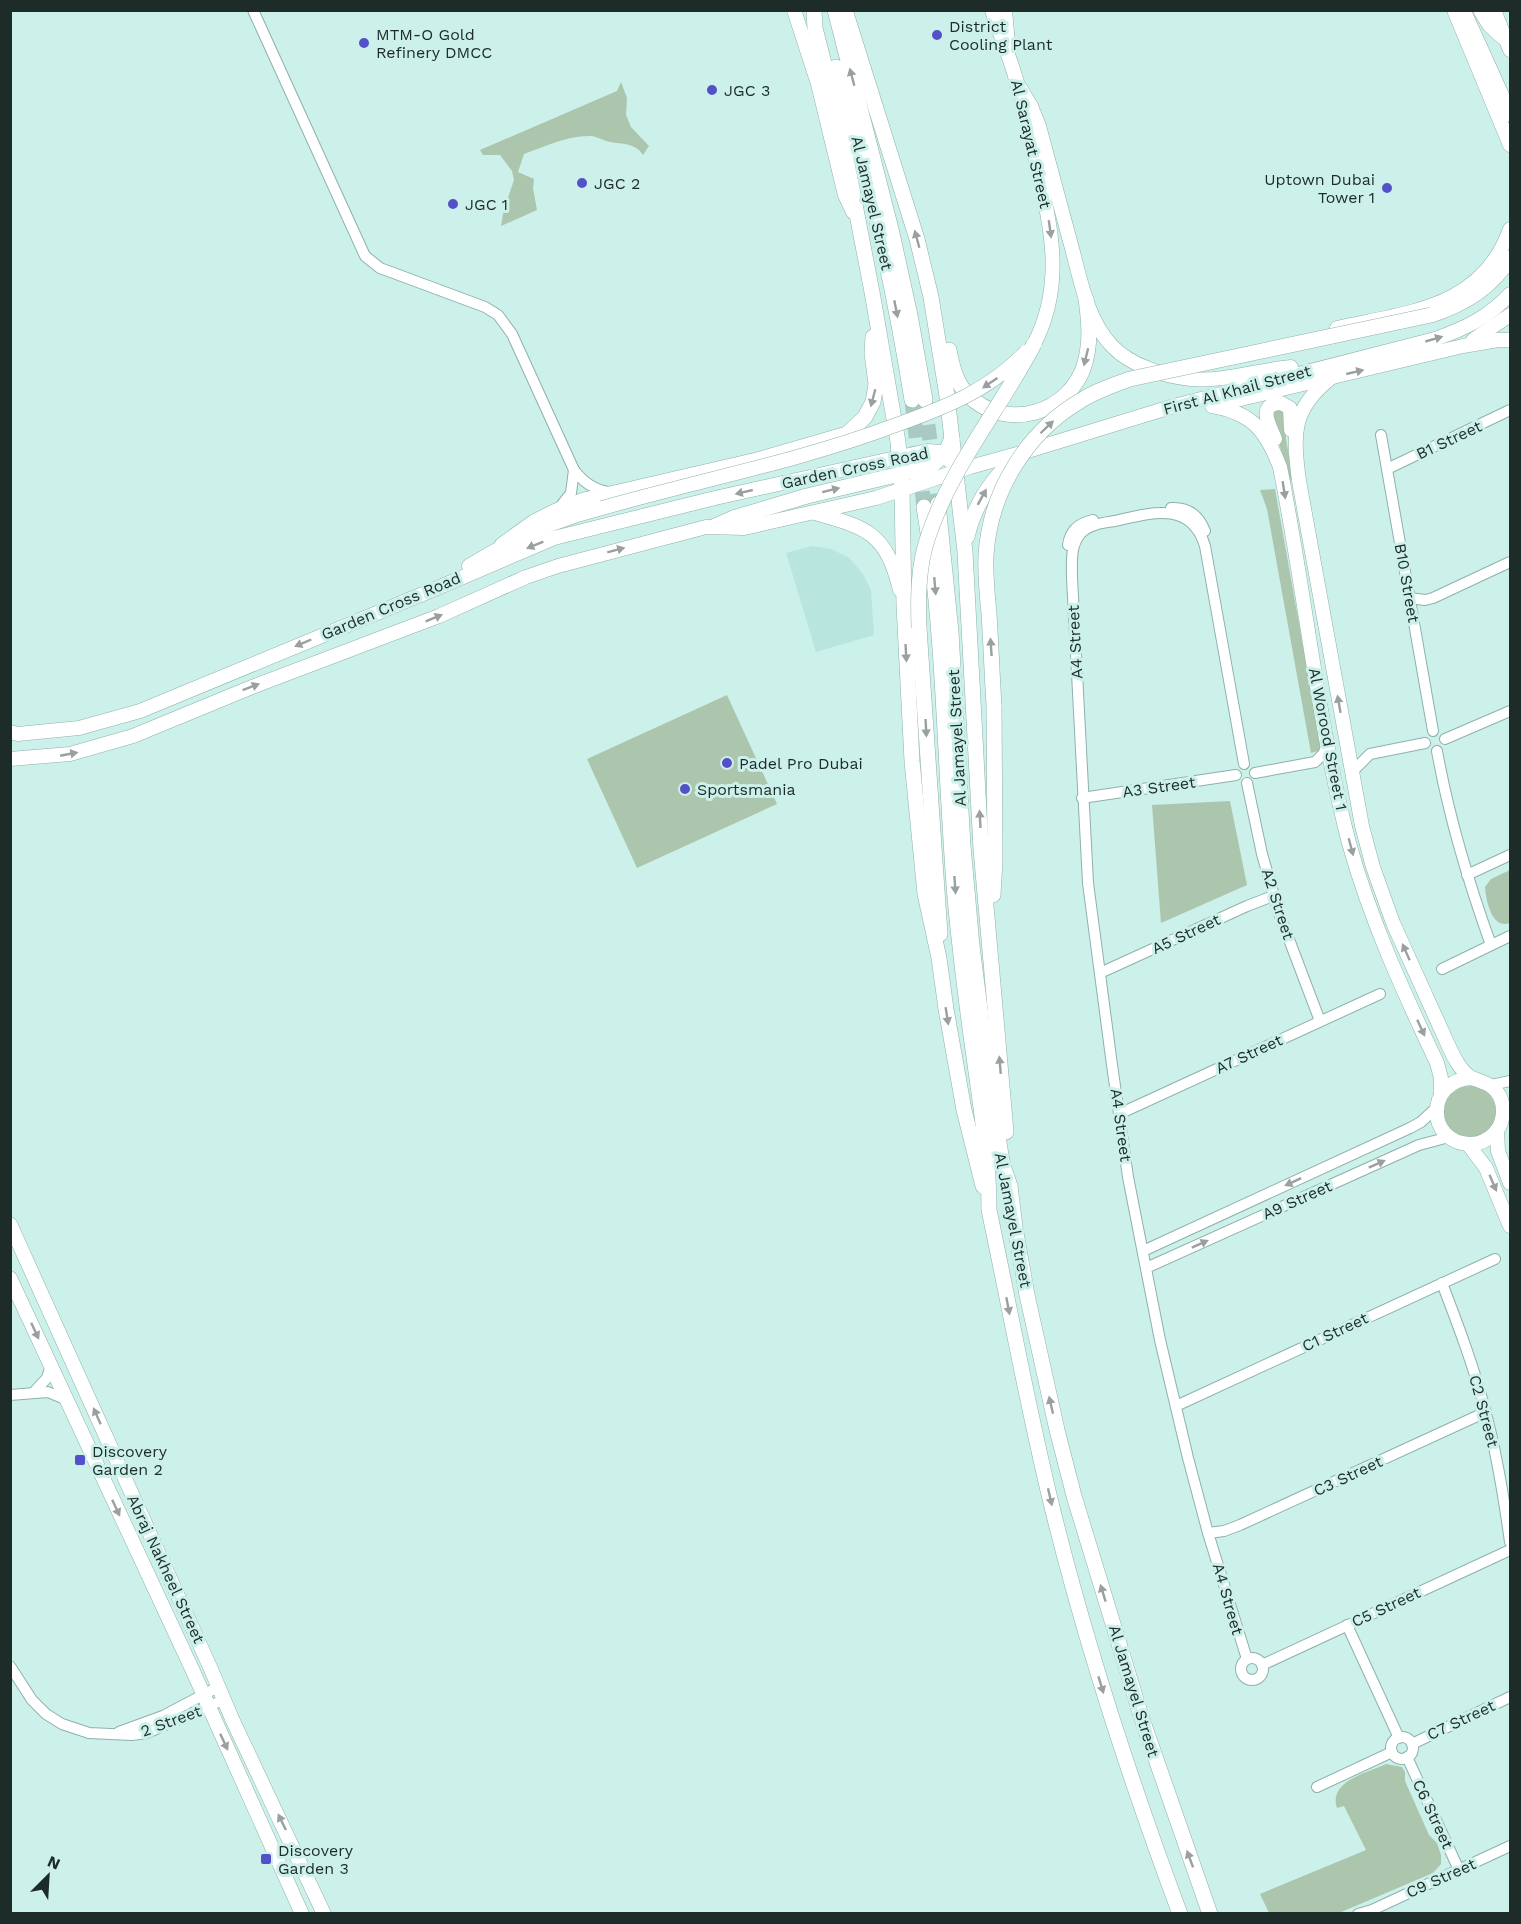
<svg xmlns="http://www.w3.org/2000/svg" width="1521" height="1924" font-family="'Work Sans',sans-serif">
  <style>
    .built { fill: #b8e6de }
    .green { fill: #acc6ad }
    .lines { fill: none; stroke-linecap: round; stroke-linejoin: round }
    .primary-tunnel { stroke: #a9c9c3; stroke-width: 15; stroke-dasharray: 15 8; stroke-linecap: butt }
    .street-casing { stroke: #8eb1ab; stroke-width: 12 }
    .secondary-casing { stroke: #8eb1ab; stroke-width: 15 }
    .primary-casing { stroke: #8eb1ab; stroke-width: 16 }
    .street { stroke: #fff; stroke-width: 10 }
    .secondary { stroke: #fff; stroke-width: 14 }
    .primary { stroke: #fff; stroke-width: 15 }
    .secondary-bridge-casing { stroke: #8eb1ab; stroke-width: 15; stroke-linecap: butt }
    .primary-bridge-casing { stroke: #8eb1ab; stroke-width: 16; stroke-linecap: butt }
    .secondary-bridge { stroke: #fff; stroke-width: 14 }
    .primary-bridge { stroke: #fff; stroke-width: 15 }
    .oneway { fill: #99a09f }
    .poi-dot { fill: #5351c8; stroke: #ccf0ea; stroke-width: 2 }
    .labels { text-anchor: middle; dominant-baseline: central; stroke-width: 6; stroke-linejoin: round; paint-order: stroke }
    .poi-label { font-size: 16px; fill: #1d2b29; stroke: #ccf0ea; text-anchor: start }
    .street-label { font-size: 16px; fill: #1d2b29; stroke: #ccf0ea }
  </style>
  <rect width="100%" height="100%" fill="#ccf0ea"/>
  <path class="built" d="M812,546L831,549L848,557L863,574L871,590L874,635L816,652L786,553Z"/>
  <g class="green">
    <path d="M621,82L627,98L626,115L631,127L649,146L643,155C636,143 622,144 610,142C604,141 598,137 592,136C568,135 546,146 524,154L518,172L534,179L533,188L537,210L501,226L504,209L514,180L512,171L500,155H483L480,150L617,91Z"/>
    <path d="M1269,409H1285L1286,439L1293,480L1287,481L1281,450Z"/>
    <path d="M1275,489L1316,719L1323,740L1321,750L1311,753L1267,509L1260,490Z"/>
    <path d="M727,695L777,804L637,868L587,759Z"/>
    <path d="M1230,801L1247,885L1161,923L1152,805Z"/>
    <path d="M1510,870V923C1492,930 1486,901 1485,887L1491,879Z"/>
    <circle cx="1470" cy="1112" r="26"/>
    <path d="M1386,1764L1402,1767L1405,1772V1781L1429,1835L1437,1843L1441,1855V1864L1433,1873L1339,1913H1269L1260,1894L1366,1850L1344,1806L1337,1808C1328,1781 1367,1773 1386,1764Z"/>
  </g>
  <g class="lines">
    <g class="primary-tunnel">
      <path d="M912,400L924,507"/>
      <path d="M925,402L938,504"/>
    </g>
    <g class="street-casing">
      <g id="street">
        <path d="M253,10L365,256L380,268L485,307L498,315L512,334L574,470C583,482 594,490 609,492"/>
        <path d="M1381,435L1433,731"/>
        <path d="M1387,469L1510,410"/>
        <path d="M560,507L571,493L574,470"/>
        <path d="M1171,508C1188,507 1199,516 1205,531"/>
        <path d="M1068,545C1070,531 1079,523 1093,520"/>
        <path d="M1410,598L1425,600L1433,598L1510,562"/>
        <path d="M1445,739L1510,711"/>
        <path d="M1437,751C1449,818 1468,881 1491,945"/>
        <path d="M1244,764L1205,546C1191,500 1150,513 1115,521C1103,523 1090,524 1081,533C1070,545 1072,563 1072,578L1088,883L1112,1065L1128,1177L1160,1340L1188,1458L1208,1533L1247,1659"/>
        <path d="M1255,773L1315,762L1323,754L1328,743"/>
        <path d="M1351,773L1370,754L1425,743"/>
        <path d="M1247,783L1262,854L1279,913L1320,1021"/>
        <path d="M1082,798L1236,775"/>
        <path d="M1467,875L1510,855"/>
        <path d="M1442,969L1510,936"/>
        <path d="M1100,973L1247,906L1273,896"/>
        <path d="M1491,1085L1510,1081"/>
        <path d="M1119,1114L1380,994"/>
        <path d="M1143,1251L1410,1128L1421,1122L1437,1107"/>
        <path d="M1146,1268L1419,1145L1449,1137"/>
        <path d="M1442,1283C1458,1325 1474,1367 1485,1410C1497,1454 1504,1498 1510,1542"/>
        <path d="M34,1392L47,1378L51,1365"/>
        <path d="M10,1395L48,1392L67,1400"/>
        <path d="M1176,1406L1495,1259"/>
        <path d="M1208,1533L1224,1531L1240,1525L1486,1412"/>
        <path d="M1347,1625L1399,1738"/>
        <circle cx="1252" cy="1669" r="11"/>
        <path d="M1262,1665L1510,1550"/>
        <path d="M10,1666L32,1700L46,1714L62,1724L89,1733L132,1735L147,1733L223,1700"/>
        <path d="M119,1732L163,1716L218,1687"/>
        <circle cx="1402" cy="1748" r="11"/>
        <path d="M1412,1744L1510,1697"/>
        <path d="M1407,1757L1459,1870"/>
        <path d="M1317,1787L1392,1752"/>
        <path d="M1358,1914L1372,1910L1510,1846"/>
      </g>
    </g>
    <g class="secondary-casing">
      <g id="secondary">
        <path d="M794,10L818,84L845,195L853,212"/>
        <path d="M992,10C999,33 1009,54 1015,76C1025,106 1030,138 1038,170C1052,231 1064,286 1034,344"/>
        <path d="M1005,10L1008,44"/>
        <path d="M1454,10L1510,145"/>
        <path d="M1480,10L1489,25L1502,37"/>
        <path d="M1494,10L1510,50"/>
        <path d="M1019,86L1031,106L1039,126C1049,164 1060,203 1070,241C1080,276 1086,319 1112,346C1131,366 1164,376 1191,379C1225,382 1257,370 1291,367"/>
        <path d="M1337,328C1407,312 1482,309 1510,229"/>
        <path d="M1473,340L1510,315"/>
        <path d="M1332,377C1291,409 1293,434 1299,481L1362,826L1373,867L1393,923L1450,1049C1454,1058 1463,1074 1472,1078C1484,1083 1495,1084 1501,1099C1505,1110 1503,1124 1495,1133C1488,1140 1480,1144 1470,1144C1426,1143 1425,1080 1472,1078"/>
        <path d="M1215,405L1463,346L1498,340H1510"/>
        <path d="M1212,406C1252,413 1266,430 1280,467C1305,591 1317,720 1349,843C1370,919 1403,991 1437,1063L1441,1078V1094"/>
        <path d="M1275,439C1270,426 1256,404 1281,403L1290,408L1291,430"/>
        <path d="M815,513C868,528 886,533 900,590"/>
        <path d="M469,566C511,540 554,520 602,508"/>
        <path d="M10,732L18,734L79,728L140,711L435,589L554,538L715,498L927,451L941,452L951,462"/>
        <path d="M10,759L70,754L133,736L252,687L439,616L526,577L558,566L706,527L744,528L876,498L970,467L1021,453L1174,406L1435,339C1464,329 1489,317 1510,294"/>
        <path d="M1497,1130L1498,1151L1510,1183"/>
        <path d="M1468,1144L1486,1168L1510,1226"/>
        <path d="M10,1224L210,1667L233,1721L324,1914"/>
        <path d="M10,1278L192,1669L302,1914"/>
      </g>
    </g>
    <g class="primary-casing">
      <g id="primary">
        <path d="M835,10L891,229L910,315L925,400"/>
        <path d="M845,10L917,239L931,297L947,396L965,552L981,849L1006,1132"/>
        <path d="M1463,10L1510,114"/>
        <path d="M814,11L815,28L839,122L872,292L898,442L902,490L904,605L912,761L925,894L939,958L946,1009L964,1110L983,1186"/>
        <path d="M836,67C869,176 894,287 912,400"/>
        <path d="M1431,315C1463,305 1492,288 1510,258"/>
        <path d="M949,350C952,366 956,383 968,395C1006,433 1071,413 1085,363C1091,341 1089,321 1086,299"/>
        <path d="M938,504L951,632L963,846L972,946L992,1103L1003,1166L1010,1186L1015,1227L1027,1295L1057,1430L1074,1496L1142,1719L1210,1914"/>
        <path d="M924,507C946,639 944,775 956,909C961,958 967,1008 974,1057C981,1108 989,1158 989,1210C1010,1309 1028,1409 1052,1507C1086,1645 1130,1780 1180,1914"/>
        <path d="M715,526L733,518L807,496L930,467L945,454L952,438"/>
        <path d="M967,537C975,502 993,476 1021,454"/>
        <path d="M502,545L534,522L556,511L584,500L757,460L847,434L865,417L873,402L876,384L872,353L873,337"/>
        <path d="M919,628L940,934"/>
        <path d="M993,895L995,860L994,705"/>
      </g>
    </g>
    <use href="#street" class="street"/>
    <use href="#secondary" class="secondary"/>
    <use href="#primary" class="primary"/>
    <g class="secondary-bridge-casing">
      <path id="secondary-bridge" d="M602,508C701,480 800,461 896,425C946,407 988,391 1026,352"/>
    </g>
    <g class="primary-bridge-casing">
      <g id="primary-bridge">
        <path d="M919,628C918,598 918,566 928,537C951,467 1000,409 1034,344"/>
        <path d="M994,705C992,675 991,644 989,614C987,594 985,574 986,555C990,492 1026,433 1080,401C1096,391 1113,385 1130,379L1431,315"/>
      </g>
    </g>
    <use href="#secondary-bridge" class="secondary-bridge"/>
    <use href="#primary-bridge" class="primary-bridge"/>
  </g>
  <defs><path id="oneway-solid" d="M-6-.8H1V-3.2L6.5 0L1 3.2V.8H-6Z" transform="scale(1.5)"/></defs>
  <g class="oneway">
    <use href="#oneway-solid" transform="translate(852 77) rotate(-105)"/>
    <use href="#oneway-solid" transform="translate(1050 229) rotate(82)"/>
    <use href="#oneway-solid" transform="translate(917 239) rotate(-105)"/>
    <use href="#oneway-solid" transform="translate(896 309) rotate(79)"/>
    <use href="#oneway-solid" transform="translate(1434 339) rotate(-16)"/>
    <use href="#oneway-solid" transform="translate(1086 357) rotate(104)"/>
    <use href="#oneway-solid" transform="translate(1355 372) rotate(-13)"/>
    <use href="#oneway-solid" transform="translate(990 383) rotate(146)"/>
    <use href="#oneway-solid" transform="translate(873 398) rotate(105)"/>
    <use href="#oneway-solid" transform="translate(1047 427) rotate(-44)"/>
    <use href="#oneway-solid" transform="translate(831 490) rotate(-14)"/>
    <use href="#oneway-solid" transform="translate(1284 490) rotate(81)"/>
    <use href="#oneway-solid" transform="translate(744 492) rotate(167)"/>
    <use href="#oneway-solid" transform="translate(982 497) rotate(-61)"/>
    <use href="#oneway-solid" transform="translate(535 545) rotate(158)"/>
    <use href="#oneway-solid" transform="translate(616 550) rotate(-15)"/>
    <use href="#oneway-solid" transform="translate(935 586) rotate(85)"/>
    <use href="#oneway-solid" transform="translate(434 618) rotate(-22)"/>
    <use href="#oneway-solid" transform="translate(303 643) rotate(157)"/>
    <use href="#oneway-solid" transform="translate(991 647) rotate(-94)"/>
    <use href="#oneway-solid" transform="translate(906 653) rotate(87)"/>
    <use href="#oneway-solid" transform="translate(251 687) rotate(-21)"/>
    <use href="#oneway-solid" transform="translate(1339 704) rotate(-100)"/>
    <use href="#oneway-solid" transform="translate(926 728) rotate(87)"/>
    <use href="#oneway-solid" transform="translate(69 754) rotate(-11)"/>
    <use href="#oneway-solid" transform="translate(980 819) rotate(-93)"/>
    <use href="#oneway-solid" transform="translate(1351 847) rotate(75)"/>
    <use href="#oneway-solid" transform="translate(955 885) rotate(86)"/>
    <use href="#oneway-solid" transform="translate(1406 952) rotate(-114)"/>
    <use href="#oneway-solid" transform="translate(947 1016) rotate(81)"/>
    <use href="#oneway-solid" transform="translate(1421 1028) rotate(65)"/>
    <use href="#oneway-solid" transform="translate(1000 1065) rotate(-95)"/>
    <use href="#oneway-solid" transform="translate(1377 1164) rotate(-24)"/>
    <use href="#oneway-solid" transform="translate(1293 1182) rotate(155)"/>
    <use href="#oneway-solid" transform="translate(1493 1183) rotate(67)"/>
    <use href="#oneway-solid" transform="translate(1200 1244) rotate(-24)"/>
    <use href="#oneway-solid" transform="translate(1008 1306) rotate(79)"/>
    <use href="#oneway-solid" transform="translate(35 1331) rotate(65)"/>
    <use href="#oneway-solid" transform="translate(1051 1405) rotate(-103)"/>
    <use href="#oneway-solid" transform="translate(97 1416) rotate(-114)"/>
    <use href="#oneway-solid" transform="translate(1050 1497) rotate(77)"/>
    <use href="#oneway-solid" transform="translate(116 1508) rotate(65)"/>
    <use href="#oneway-solid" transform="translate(1103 1593) rotate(-107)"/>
    <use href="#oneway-solid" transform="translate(1101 1685) rotate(73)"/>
    <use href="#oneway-solid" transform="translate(224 1742) rotate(65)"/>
    <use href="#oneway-solid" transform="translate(282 1822) rotate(-116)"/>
    <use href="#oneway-solid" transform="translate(1190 1859) rotate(-110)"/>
  </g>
  <g class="poi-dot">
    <circle cx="937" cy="35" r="6"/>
    <circle cx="364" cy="43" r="6"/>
    <circle cx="712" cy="90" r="6"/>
    <circle cx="582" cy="183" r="6"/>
    <circle cx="1387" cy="188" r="6"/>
    <circle cx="453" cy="204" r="6"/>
    <circle cx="727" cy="763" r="6"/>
    <circle cx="685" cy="789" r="6"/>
    <rect x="74" y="1454" width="12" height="12" rx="3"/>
    <rect x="260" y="1853" width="12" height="12" rx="3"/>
  </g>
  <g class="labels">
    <g class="poi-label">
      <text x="949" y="26">District<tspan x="949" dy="18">Cooling Plant</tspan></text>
      <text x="376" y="34">MTM-O Gold<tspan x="376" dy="18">Refinery DMCC</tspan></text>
      <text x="724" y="90">JGC 3</text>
      <text x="1375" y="179" text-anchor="end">Uptown Dubai<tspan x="1375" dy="18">Tower 1</tspan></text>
      <text x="594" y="183">JGC 2</text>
      <text x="465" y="204">JGC 1</text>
      <text x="739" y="763">Padel Pro Dubai</text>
      <text x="697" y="789">Sportsmania</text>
      <text x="92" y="1451">Discovery<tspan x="92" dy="18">Garden 2</tspan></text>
      <text x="278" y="1850">Discovery<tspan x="278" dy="18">Garden 3</tspan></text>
    </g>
    <g class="street-label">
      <text transform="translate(1031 144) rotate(77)">Al Sarayat Street</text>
      <text transform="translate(872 203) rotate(77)">Al Jamayel Street</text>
      <text transform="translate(1237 390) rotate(-15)">First Al Khail Street</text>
      <text transform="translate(1449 440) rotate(-25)">B1 Street</text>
      <text transform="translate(855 468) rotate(-12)">Garden Cross Road</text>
      <text transform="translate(1407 583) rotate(80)">B10 Street</text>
      <text transform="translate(391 606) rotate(-23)">Garden Cross Road</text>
      <text transform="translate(1075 642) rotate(-93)">A4 Street</text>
      <text transform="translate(957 738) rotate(-93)">Al Jamayel Street</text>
      <text transform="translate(1328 739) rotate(79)">Al Worood Street 1</text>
      <text transform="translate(1159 787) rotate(-8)">A3 Street</text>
      <text transform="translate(1278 904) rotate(72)">A2 Street</text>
      <text transform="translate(1186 934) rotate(-25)">A5 Street</text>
      <text transform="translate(1249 1054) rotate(-25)">A7 Street</text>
      <text transform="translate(1121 1125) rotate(82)">A4 Street</text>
      <text transform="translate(1297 1200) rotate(-24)">A9 Street</text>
      <text transform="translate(1013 1220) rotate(79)">Al Jamayel Street</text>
      <text transform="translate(1335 1332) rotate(-25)">C1 Street</text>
      <text transform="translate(1484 1411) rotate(75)">C2 Street</text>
      <text transform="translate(1348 1476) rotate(-25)">C3 Street</text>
      <text transform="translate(166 1569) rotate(65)">Abraj Nakheel Street</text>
      <text transform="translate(1228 1599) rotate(74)">A4 Street</text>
      <text transform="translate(1386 1607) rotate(-25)">C5 Street</text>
      <text transform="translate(1134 1691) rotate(73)">Al Jamayel Street</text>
      <text transform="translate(1461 1720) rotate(-25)">C7 Street</text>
      <text transform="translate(171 1721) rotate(-20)">2 Street</text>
      <text transform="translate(1433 1814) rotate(65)">C6 Street</text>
      <text transform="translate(1441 1878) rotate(-24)">C9 Street</text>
    </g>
  </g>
  <rect width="1521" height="1924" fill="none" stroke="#1d2b29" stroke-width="24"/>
  <g transform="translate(48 1876) rotate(24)" stroke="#ccf0ea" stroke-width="4.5" paint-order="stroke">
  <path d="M0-4.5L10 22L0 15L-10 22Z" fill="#1d2b29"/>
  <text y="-9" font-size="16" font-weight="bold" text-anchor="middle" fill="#1d2b29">N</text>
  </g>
</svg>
